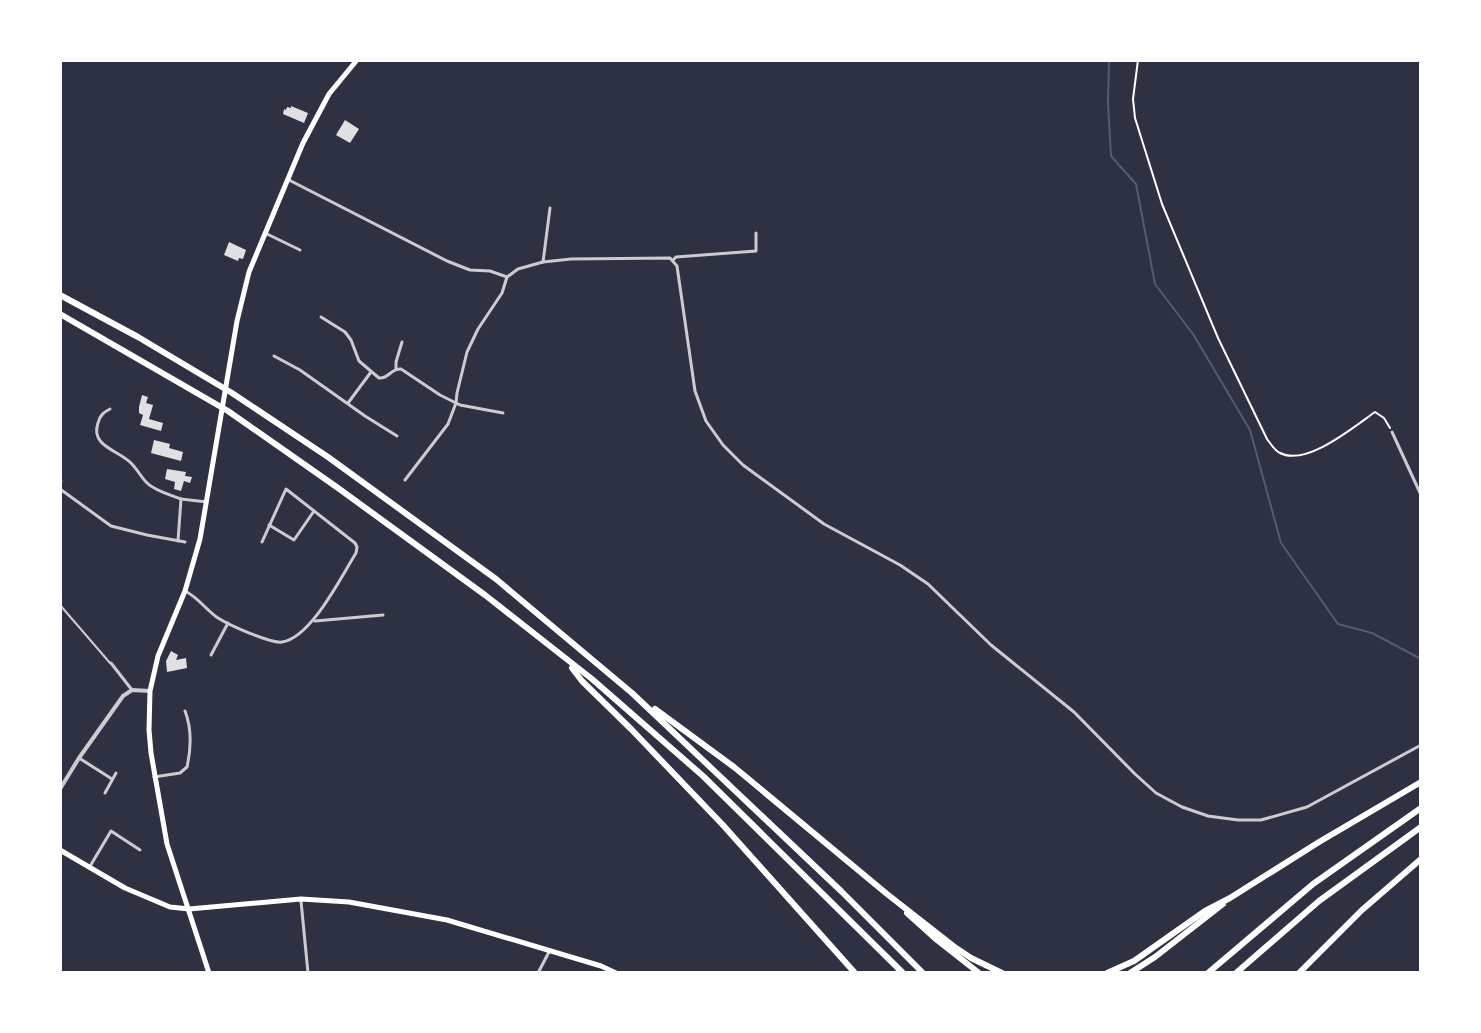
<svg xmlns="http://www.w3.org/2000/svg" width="1481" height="1033" font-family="Inter,sans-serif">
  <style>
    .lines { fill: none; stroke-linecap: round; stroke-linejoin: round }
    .stream { stroke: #4f5d75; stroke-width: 2 }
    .building { fill: #e0e0e3 }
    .path { stroke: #fff; stroke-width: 2 }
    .service { stroke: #caccd0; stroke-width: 2 }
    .minor { stroke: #caccd0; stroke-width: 3 }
    .tertiary { stroke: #caccd0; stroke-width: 4 }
    .secondary { stroke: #fff; stroke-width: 5 }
    .primary { stroke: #fff; stroke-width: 5 }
    .motorway { stroke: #fff; stroke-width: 6 }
  </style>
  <rect width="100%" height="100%" fill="#2d3142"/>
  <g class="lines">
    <path class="stream" d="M1109,60L1108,103L1111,156L1136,184L1155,284L1193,334L1250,430L1281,543L1338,624L1372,633L1421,659"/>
  </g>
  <g class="building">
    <path d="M291,106L308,113L304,123L283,114L284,109L286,110L287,107L291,108Z"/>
    <path d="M345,120L359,129L350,143L336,135Z"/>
    <path d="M229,242L246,250L243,259L239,258L238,261L224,255Z"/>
    <path d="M142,395L148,397L146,403L153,405L149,419L163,423L161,431L140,425L143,415L139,413V407Z"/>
    <path d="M154,440L170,444L169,448L183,452L181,461L151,453Z"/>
    <path d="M167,469L186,472L185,476L192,477L190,483L184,481L181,491L174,489L175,482L165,479Z"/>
    <path d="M171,651L178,655L176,660L186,658L187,668L167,672L166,661Z"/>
  </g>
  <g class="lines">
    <path class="path" d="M1138,60L1133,99L1135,118L1162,204L1218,338L1267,439C1270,443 1275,451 1280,453C1306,467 1355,426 1375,412L1384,418L1390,428"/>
    <path class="service" d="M60,605L110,663"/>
    <g class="minor">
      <path d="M289,180L447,261L470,270L490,271L507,277"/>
      <path d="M265,233L300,250"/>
      <path d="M673,260L676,257L756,251V233"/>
      <path d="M543,262L550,208"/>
      <path d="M321,317L345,332L351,340L359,361L379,378C389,379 391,368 401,369L440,395L460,405L503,413"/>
      <path d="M274,356L300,370L365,416L397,436"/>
      <path d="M396,369V362L402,342"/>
      <path d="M348,403L371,372"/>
      <path d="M110,409C104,412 100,415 98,423C90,446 118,450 131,463C137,469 141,477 147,483C155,491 171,495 181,499"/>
      <path d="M1392,432L1421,495"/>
      <path d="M405,480L448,424L456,403L457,393L467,352L478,329L502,293L507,277L518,269L543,262L571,259L670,258L677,266L695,391L706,421L723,445L743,465L824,524L900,565L928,584L991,645L1074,712L1135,774L1156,793L1182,807L1208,816L1238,820H1261L1307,807L1421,745"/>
      <path d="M60,483L61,481"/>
      <path d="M60,489L111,526L147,535L185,542"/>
      <path d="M269,525L294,540L314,511"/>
      <path d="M178,541L181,499L207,502"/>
      <path d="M185,591C199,598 206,610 218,618C229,625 271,644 282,642C311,638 341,577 356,553L357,547L355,543L286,489L262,542"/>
      <path d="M315,621L383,615"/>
      <path d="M211,655L228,623"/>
      <path d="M111,663L132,690"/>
      <path d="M79,758L112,779"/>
      <path d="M154,777L180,773L187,767C191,749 192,729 185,711"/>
      <path d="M105,793L116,773"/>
      <path d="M89,868L111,831L140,850"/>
      <path d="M301,901L308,973"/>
      <path d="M538,973L550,950"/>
    </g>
    <path class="tertiary" d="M60,789L79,758L123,696L132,690L150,691"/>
    <path class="secondary" d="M60,850L125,888L170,907L189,909L301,899L349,902L447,920L601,966L616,973"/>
    <path class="primary" d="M209,973L167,844L151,753L149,730L150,691L158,656L185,591L200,539L237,321L249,272L303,143L329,94L357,60"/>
    <g class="motorway">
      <path d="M60,295L138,337L232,393L328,457L496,579L632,693L841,891L923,973"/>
      <path d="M60,314L228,411L338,488L485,595L592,679L703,776L903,973"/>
      <path d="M572,668L582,681L631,729L722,824L855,973"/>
      <path d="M655,709L734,767L887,894L956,948L971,958L1002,973"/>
      <path d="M907,913L937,940L979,973"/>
      <path d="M1107,973L1134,961L1205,911L1230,898L1319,842L1421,782"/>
      <path d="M1130,973L1155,957L1223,904"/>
      <path d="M1208,973L1313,884L1421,808"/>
      <path d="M1236,973L1319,901L1421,827"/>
      <path d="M1299,973L1362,910L1421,859"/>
    </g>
  </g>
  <rect width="1481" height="1033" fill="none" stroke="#ffffff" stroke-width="124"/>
</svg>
